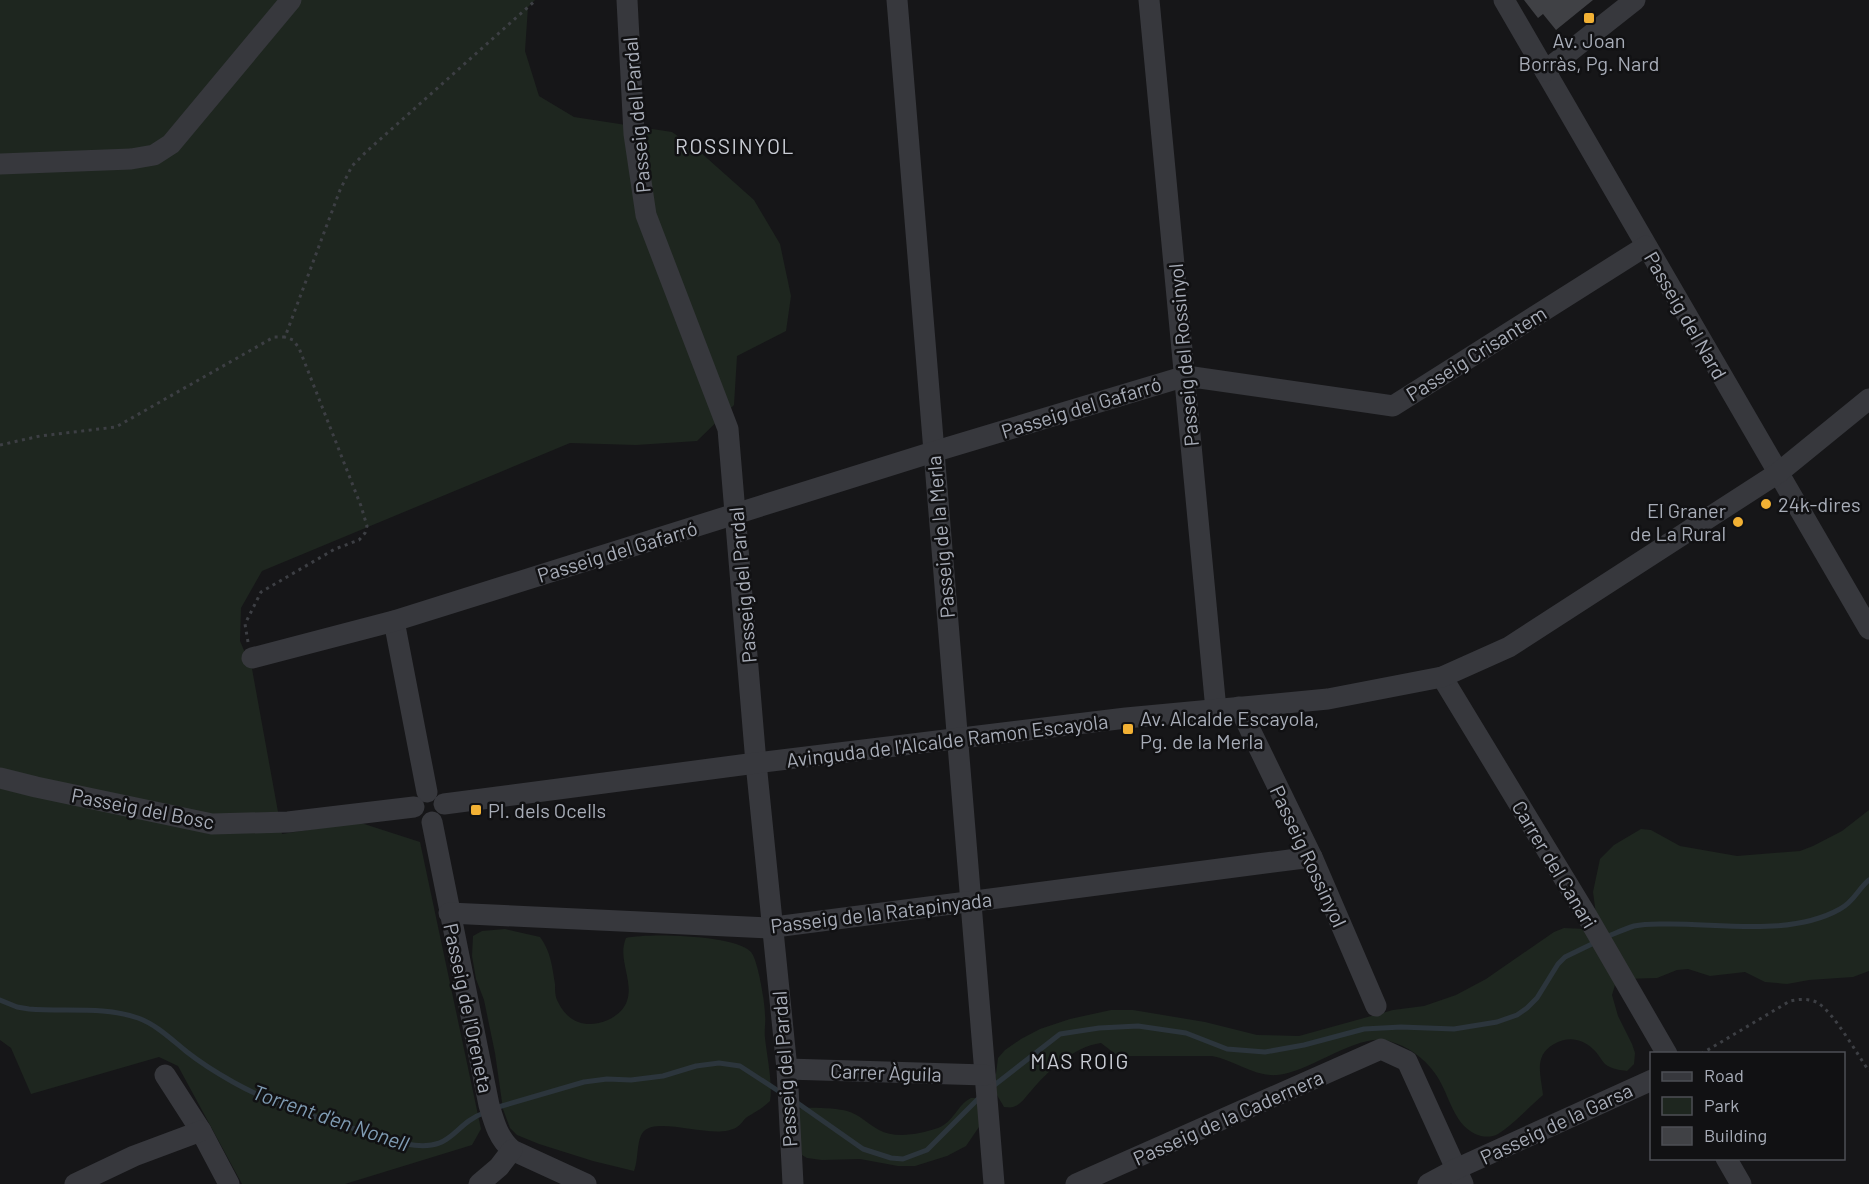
<svg xmlns="http://www.w3.org/2000/svg" width="1869" height="1184" font-family="Barlow,sans-serif">
  <style>
    .green { fill: #1e261f }
    .lines { fill: none; stroke-linecap: round; stroke-linejoin: round }
    .stream { stroke: #2c353c; stroke-width: 5 }
    .building { fill: #404145 }
    .path { stroke: #3d3f44; stroke-width: 3; stroke-dasharray: 3 4.5; stroke-linecap: butt }
    .minor { stroke: #37383d; stroke-width: 21 }
    .poi-dot { fill: #f2b134; stroke: #111113; stroke-width: 2 }
    .labels { text-anchor: middle; dominant-baseline: central; stroke-width: 5; stroke-linejoin: round; paint-order: stroke }
    .poi-label { font-size: 20px; fill: #a8adb8; stroke: #111113; text-anchor: start }
    .street-label { font-size: 20px; fill: #a8adb8; stroke: #111113 }
    .neighbourhood-label { font-size: 21px; letter-spacing: 1.5px; fill: #c9ccd4; stroke: #111113 }
    .water-label { font-size: 21px; font-style: italic; fill: #7f9bb3; stroke: #111113 }
  </style>
  <rect width="100%" height="100%" fill="#161618"/>
  <g class="green">
    <path d="M0,0H535L528,7L525,51L539,96L574,117L672,132L699,151L754,200L780,244L791,296L786,331L737,356L734,405L697,441L636,445L570,443L262,571L241,608L240,641L252,669L282,834L358,822L420,842L481,1129L472,1145L345,1184H242L178,1066L159,1057L31,1094L11,1048L0,1040Z"/>
    <path d="M1869,810V971L1853,977L1809,980L1787,984L1765,982L1745,972L1710,976L1688,969L1677,970L1657,978L1623,979L1615,985L1612,995L1618,1016L1632,1044L1635,1053L1634,1064L1627,1071C1620,1070 1611,1069 1605,1064C1601,1060 1598,1053 1593,1049C1582,1038 1567,1036 1554,1044C1533,1056 1541,1075 1543,1095C1530,1106 1513,1125 1498,1134C1493,1137 1486,1137 1481,1136C1452,1128 1450,1092 1434,1072C1423,1057 1407,1046 1389,1041C1357,1032 1311,1072 1277,1075C1255,1077 1234,1060 1212,1056H1118L1101,1043C1073,1047 1049,1070 1031,1091C1026,1096 1021,1105 1013,1107C1010,1108 1007,1107 1004,1107L994,1090L998,1058L1005,1050L1021,1039L1040,1029L1070,1019L1111,1010H1133L1205,1022L1257,1035L1299,1036L1393,1010L1424,1006L1456,995L1486,979L1554,932L1564,928L1585,929L1596,914L1593,892L1600,859L1614,845L1641,829L1651,830L1680,846L1737,856L1800,851L1813,846L1842,831Z"/>
    <path d="M505,929L540,937C551,952 552,966 555,984C555,990 555,997 558,1002C568,1023 587,1029 608,1020C616,1016 624,1010 627,1001C634,980 617,959 626,938C649,933 735,935 751,952C758,960 765,1003 765,1015C766,1022 764,1030 765,1038C767,1057 773,1084 770,1101C763,1108 755,1112 747,1117C743,1120 741,1125 737,1127C716,1141 660,1116 644,1131C636,1139 639,1159 634,1171L593,1161L539,1144L517,1135L510,1128L503,1109L495,1053L484,1000L476,979L472,956L473,936L482,931Z"/>
    <path d="M971,1098H977L981,1124L966,1146L947,1156L915,1166H898L860,1159L822,1160L807,1158L802,1155L797,1112L801,1108C811,1107 838,1108 847,1111C859,1114 868,1124 879,1130C895,1139 921,1134 938,1128C954,1122 957,1105 971,1098Z"/>
  </g>
  <g class="lines">
    <g class="stream">
      <path d="M1604,938C1614,934 1624,929 1634,926C1647,923 1659,924 1671,924C1724,924 1792,936 1840,909C1854,902 1858,889 1869,880"/>
      <path d="M0,1000L17,1007L29,1009C65,1012 104,1006 138,1018C157,1025 172,1040 187,1052C201,1063 217,1073 233,1082C286,1112 348,1126 406,1144C455,1153 450,1125 486,1112"/>
      <path d="M992,1087L1060,1034L1099,1028L1138,1026L1186,1033L1227,1049L1265,1052L1304,1045L1364,1029L1401,1027L1454,1029L1497,1022L1517,1015L1527,1008L1537,998L1558,964L1565,957L1596,942"/>
      <path d="M796,1102L863,1149L891,1158L903,1159L927,1150L980,1097"/>
      <path d="M495,1108L584,1082L607,1079L631,1080L663,1076L696,1066L719,1063L740,1066L783,1094"/>
    </g>
  </g>
  <path class="building" d="M1524,0H1593L1556,30L1543,14L1538,18Z"/>
  <g class="lines">
    <g class="path">
      <path d="M0,445L40,436L116,427L274,337H285L340,190L352,166L367,151L536,0"/>
      <path d="M248,642L245,624L261,592L335,549L359,540L365,533L367,526L361,506L299,348L293,340L285,337"/>
      <path d="M1701,1054L1790,1001C1799,999 1809,998 1818,1003C1834,1013 1857,1054 1869,1071"/>
    </g>
    <g class="minor">
      <path d="M627,0L634,134L646,215L728,429L756,763L787,1069L793,1184"/>
      <path d="M897,0L994,1184"/>
      <path d="M1149,0L1216,710"/>
      <path d="M1504,0L1869,629"/>
      <path d="M1545,71L1635,0"/>
      <path d="M0,164L131,159L154,155L171,144L291,0"/>
      <path d="M394,621L427,792"/>
      <path d="M252,658L394,621L933,452L1186,376L1393,406L1646,246"/>
      <path d="M1442,677L1587,916L1667,1054"/>
      <path d="M1239,707L1312,857L1376,1006"/>
      <path d="M0,778L36,787L212,824L288,822L414,807"/>
      <path d="M444,804L756,763L1126,718L1328,699L1442,677L1509,647L1778,473L1869,399"/>
      <path d="M432,822L489,1105C494,1122 498,1138 512,1150L586,1184"/>
      <path d="M449,913L767,928L1312,857"/>
      <path d="M787,1069L985,1075"/>
      <path d="M165,1075L201,1131L229,1184"/>
      <path d="M1726,1158L1741,1184"/>
      <path d="M75,1184L134,1156L201,1131"/>
      <path d="M479,1184L499,1167L512,1150"/>
      <path d="M1076,1184L1381,1049L1407,1061L1463,1184"/>
      <path d="M1428,1184L1456,1169L1652,1080"/>
    </g>
  </g>
  <g class="poi-dot">
    <rect x="1583" y="12" width="12" height="12" rx="3"/>
    <circle cx="1766" cy="504" r="6"/>
    <circle cx="1738" cy="522" r="6"/>
    <rect x="1122" y="723" width="12" height="12" rx="3"/>
    <rect x="470" y="804" width="12" height="12" rx="3"/>
  </g>
  <g class="labels">
    <g class="poi-label">
      <text x="1589" y="40" text-anchor="middle">Av. Joan<tspan x="1589" dy="23">Borràs, Pg. Nard</tspan></text>
      <text x="1778" y="504">24k-dires</text>
      <text x="1726" y="510" text-anchor="end">El Graner<tspan x="1726" dy="23">de La Rural</tspan></text>
      <text x="1140" y="718">Av. Alcalde Escayola,<tspan x="1140" dy="23">Pg. de la Merla</tspan></text>
      <text x="488" y="810">Pl. dels Ocells</text>
    </g>
    <g class="street-label">
      <text transform="translate(636 115) rotate(-95)">Passeig del Pardal</text>
      <text transform="translate(1686 315) rotate(60)">Passeig del Nard</text>
      <text transform="translate(1476 353) rotate(-32)">Passeig Crisantem</text>
      <text transform="translate(1183 355) rotate(-95)">Passeig del Rossinyol</text>
      <text transform="translate(1081 407) rotate(-17)">Passeig del Gafarró</text>
      <text transform="translate(940 537) rotate(-95)">Passeig de la Merla</text>
      <text transform="translate(617 551) rotate(-17)">Passeig del Gafarró</text>
      <text transform="translate(742 585) rotate(-95)">Passeig del Pardal</text>
      <text transform="translate(947 740) rotate(-7)">Avinguda de l'Alcalde Ramon Escayola</text>
      <text transform="translate(143 808) rotate(11)">Passeig del Bosc</text>
      <text transform="translate(1309 856) rotate(65)">Passeig Rossinyol</text>
      <text transform="translate(1555 864) rotate(59)">Carrer del Canari</text>
      <text transform="translate(881 912) rotate(-7)">Passeig de la Ratapinyada</text>
      <text transform="translate(469 1008) rotate(78)">Passeig de l'Oreneta</text>
      <text transform="translate(784 1069) rotate(-94)">Passeig del Pardal</text>
      <text transform="translate(886 1072) rotate(2)">Carrer Àguila</text>
      <text transform="translate(1228 1117) rotate(-24)">Passeig de la Cadernera</text>
      <text transform="translate(1556 1123) rotate(-25)">Passeig de la Garsa</text>
    </g>
    <g class="neighbourhood-label">
      <text x="735" y="145">ROSSINYOL</text>
      <text x="1080" y="1060">MAS ROIG</text>
    </g>
    <g class="water-label">
      <text transform="translate(331 1117) rotate(19)">Torrent d'en Nonell</text>
    </g>
  </g>
  <rect x="1650" y="1052" width="195" height="108" fill="#111113" stroke="#4d4f55" stroke-width="1.5"/>
  <rect x="1662" y="1072" width="30" height="9" fill="#37383d" stroke="#4d4f55" stroke-width="1.5"/>
  <text x="1704" y="1082" font-size="18" fill="#a8adb8">Road</text>
  <rect x="1662" y="1097" width="30" height="18" fill="#1e261f" stroke="#4d4f55" stroke-width="1.5"/>
  <text x="1704" y="1112" font-size="18" fill="#a8adb8">Park</text>
  <rect x="1662" y="1127" width="30" height="18" fill="#404145" stroke="#4d4f55" stroke-width="1.5"/>
  <text x="1704" y="1142" font-size="18" fill="#a8adb8">Building</text>
</svg>
